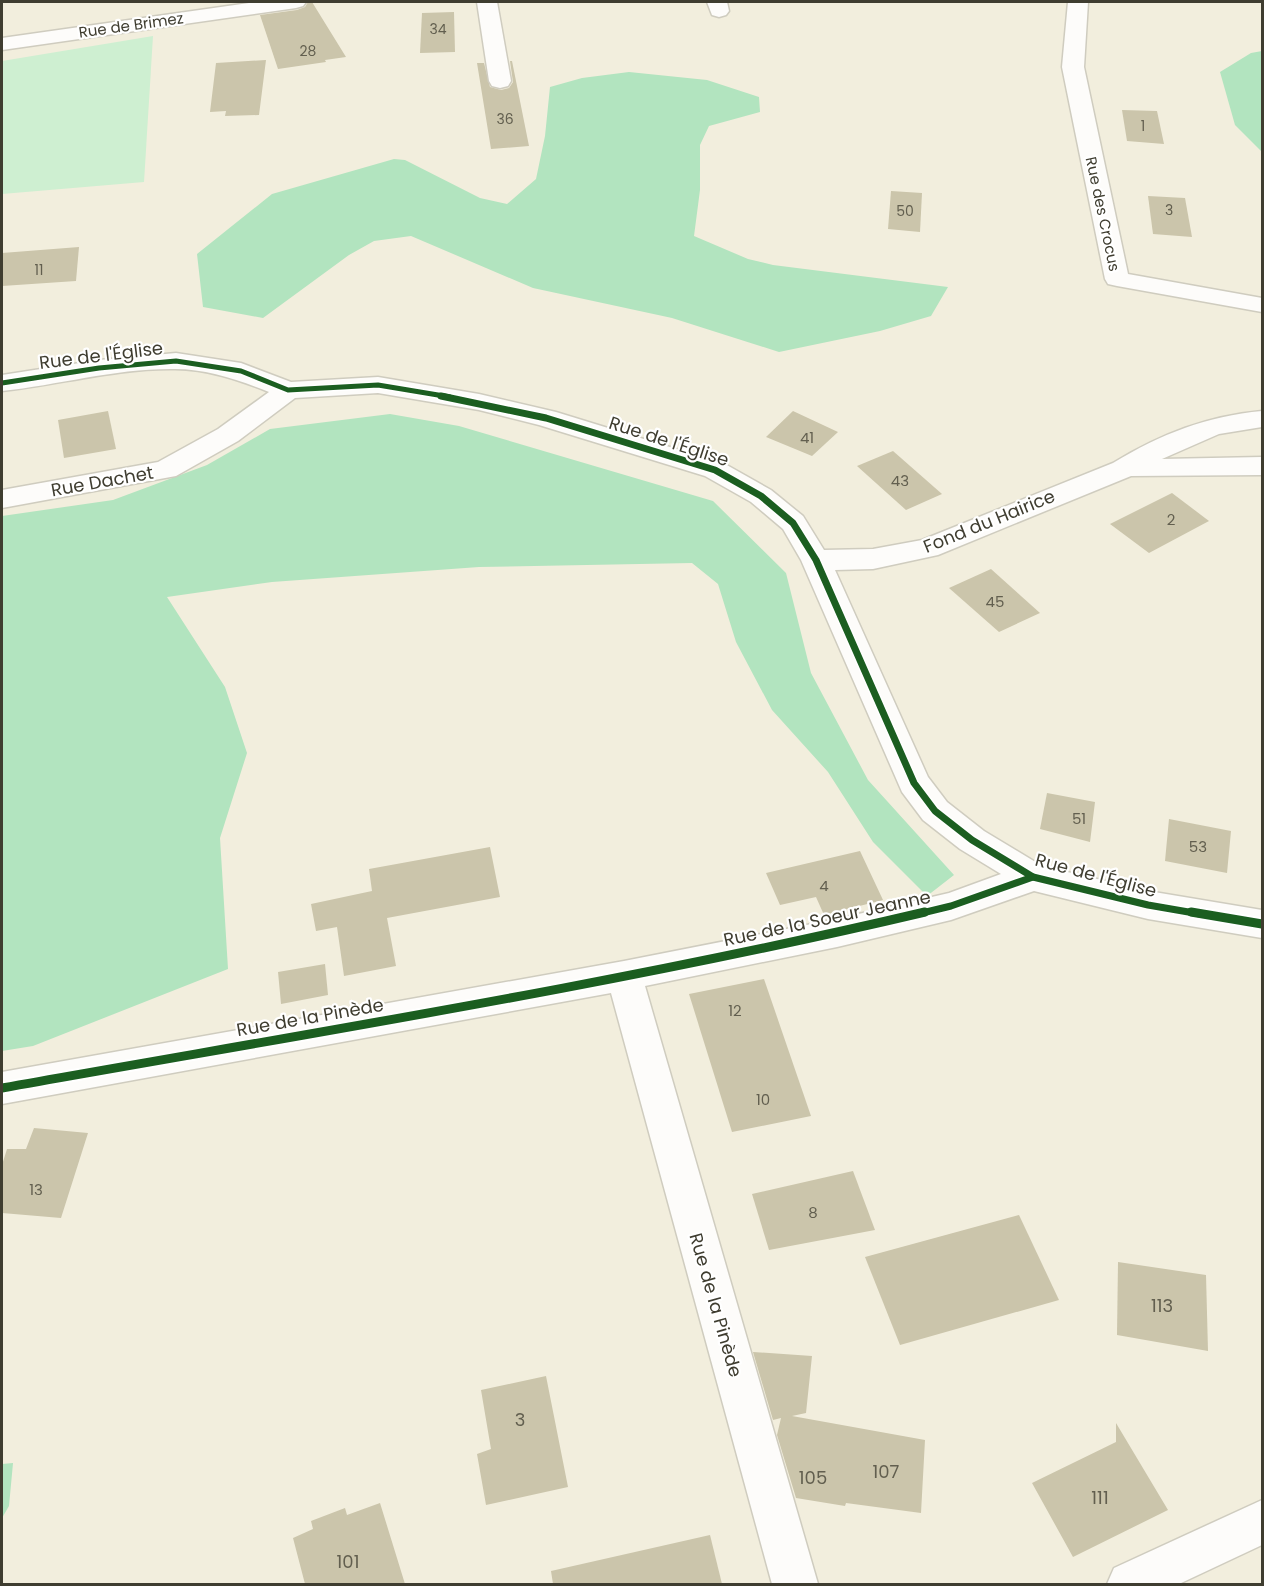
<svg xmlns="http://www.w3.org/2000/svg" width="1264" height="1586" font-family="Poppins,sans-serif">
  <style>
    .green { fill: #ceefd1 }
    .forest { fill: #b2e4bf }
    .building { fill: #cbc5ab }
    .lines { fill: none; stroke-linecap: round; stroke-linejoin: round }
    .minor-casing { stroke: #cfccbf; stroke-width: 3 }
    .major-casing { stroke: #cfccbf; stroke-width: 3 }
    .minor { fill: #fdfcfa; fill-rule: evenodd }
    .major { fill: #fdfcfa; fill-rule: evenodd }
    .cycleway-far2-casing { stroke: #fff; stroke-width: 8 }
    .cycleway-far1-casing { stroke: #fff; stroke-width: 10 }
    .cycleway-casing { stroke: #fff; stroke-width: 13 }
    .cycleway-far2 { stroke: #1b5e20; stroke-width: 5 }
    .cycleway-far1 { stroke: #1b5e20; stroke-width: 7 }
    .cycleway { stroke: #1b5e20; stroke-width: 9 }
    .labels { text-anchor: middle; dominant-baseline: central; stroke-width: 4.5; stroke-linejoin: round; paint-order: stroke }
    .far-number-label { font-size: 14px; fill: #625f4f }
    .far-street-label { font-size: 15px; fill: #3f3d30; stroke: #fff }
    .number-label { font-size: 15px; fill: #625f4f }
    .street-label { font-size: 18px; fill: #3f3d30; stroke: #fff }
    .near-number-label { font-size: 18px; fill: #625f4f }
  </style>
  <rect width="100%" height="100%" fill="#f2eedd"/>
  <path class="green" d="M153,36L144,182L2,194V61Z"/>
  <g class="forest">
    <path d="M1262,51V152L1235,125L1220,72L1251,53Z"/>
    <path d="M629,72L707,80L759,97L760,112L709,126L700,145V190L694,236L748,259L773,265L948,287L931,316L880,331L779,352L672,318L533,288L411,236L374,241L349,255L263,318L203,307L197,254L272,194L394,159L405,160L480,198L507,204L536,179L545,136L550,87L582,78Z"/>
    <path d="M390,414L459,426L713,501L786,573L811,673L868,780L954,875L927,896L873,842L828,772L772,710L736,642L718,584L692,563L479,567L272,582L167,597L225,687L247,753L220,838L228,969L33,1046L2,1051V516L113,500L207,465L270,429Z"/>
    <path d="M13,1463L9,1506L2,1518V1464Z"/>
  </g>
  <g class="building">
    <path d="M308,2H312L346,57L325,60L326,62L278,69L260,15L297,10L305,7Z"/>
    <path d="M454,12L455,52L420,53L422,13Z"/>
    <path d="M266,60L259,115L225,116L226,111L210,112L216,63Z"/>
    <path d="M510,61H512L529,146L491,149L477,63H484L490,87L501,90L509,88L513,82Z"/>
    <path d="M1122,110L1157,111L1164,144L1127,141Z"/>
    <path d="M891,191L922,193L920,232L888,229Z"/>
    <path d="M1148,196L1185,198L1192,237L1153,234Z"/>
    <path d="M79,247L76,281L2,286V253Z"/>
    <path d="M108,411L116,449L64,458L58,420Z"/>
    <path d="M793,411L838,432L812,456L766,437Z"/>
    <path d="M893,451L942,494L906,510L857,466Z"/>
    <path d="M1172,493L1209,521L1149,553L1110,524Z"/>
    <path d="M991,569L1040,613L999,632L949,588Z"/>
    <path d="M1047,793L1095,802L1090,842L1040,829Z"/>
    <path d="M1169,819L1231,831L1227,873L1165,861Z"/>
    <path d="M490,847L500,897L387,918L396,966L344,976L337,927L316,931L311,904L372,891L369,869Z"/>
    <path d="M860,851L883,900L824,915L816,897L780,905L766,873Z"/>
    <path d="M325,964L328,995L281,1004L278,972Z"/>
    <path d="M764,979L811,1116L732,1132L689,994Z"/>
    <path d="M34,1128L88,1133L61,1218L2,1213V1165L7,1149H26Z"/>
    <path d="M853,1171L875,1230L769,1250L752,1194Z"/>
    <path d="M1019,1215L1059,1300L900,1345L865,1257Z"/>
    <path d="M1118,1262L1206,1275L1208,1351L1117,1335Z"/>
    <path d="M753,1352L812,1356L806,1413L792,1416L925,1440L921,1513L846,1503L845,1506L796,1498L777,1435L781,1418L773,1420Z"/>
    <path d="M546,1376L568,1487L486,1505L477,1454L491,1449L481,1390Z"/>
    <path d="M1116,1423L1168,1510L1073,1557L1032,1483L1116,1442Z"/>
    <path d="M380,1503L405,1584H305L293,1538L313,1529L311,1521L345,1508L347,1515Z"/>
    <path d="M710,1535L722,1584H553L551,1571Z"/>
  </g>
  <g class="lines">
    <g class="minor-casing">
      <g id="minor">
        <path d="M256,2H306L303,6L296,8L2,50V38Z"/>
        <path d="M477,2H497L511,81L508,86L500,88L492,86L489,81Z"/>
        <path d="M707,2H727L729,11L726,15L719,17L712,15Z"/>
        <path d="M1068,2H1088L1084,67L1128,274L1262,298V312L1117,286L1108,284L1105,279L1062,67Z"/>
        <path d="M176,353L241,363L291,382L378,377L479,394L556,412L725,464L771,490L803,516L824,550L873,549L922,540L1113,463C1161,434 1207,416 1262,411V427L1219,434L1162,459L1262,457V475L1131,476L938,555L873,569L835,570L928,777L947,802L984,831L1042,866L1148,891L1262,910V938L1148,919L1034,891L951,920L837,947L645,986L818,1584H772L611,993L2,1104V1072L624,961L837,919L949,893L1001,874L960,849L923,820L902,792L801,560L783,529L751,502L705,476L539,425L479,410L378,393L295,398L238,441L176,476L2,508V490L158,462L218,429L269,392C239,380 207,369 175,369C117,368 59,385 2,391V375L99,360Z"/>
      </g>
    </g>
    <g class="major-casing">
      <path id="major" d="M1262,1500V1545L1179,1584H1107L1114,1568Z"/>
    </g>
    <use href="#minor" class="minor"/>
    <use href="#major" class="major"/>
    <g class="cycleway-far2-casing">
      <path id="cycleway-far2" d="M2,383L99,368L176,361L241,371L288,390L378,385L450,397"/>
    </g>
    <g class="cycleway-far1-casing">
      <g id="cycleway-far1">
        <path d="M441,396L546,418L715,470L761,496L793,523L816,560L914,783L935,811L972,840L1033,877L1148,905L1200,914"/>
        <path d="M918,914L951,906L1033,877"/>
      </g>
    </g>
    <g class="cycleway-casing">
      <g id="cycleway">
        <path d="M1191,912L1262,924"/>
        <path d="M2,1088C310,1033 620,984 925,912"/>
      </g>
    </g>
    <use href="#cycleway-far2" class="cycleway-far2"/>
    <use href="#cycleway-far1" class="cycleway-far1"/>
    <use href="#cycleway" class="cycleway"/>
  </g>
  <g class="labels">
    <g class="far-number-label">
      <text x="438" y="29">34</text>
      <text x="308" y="51">28</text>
      <text x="505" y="119">36</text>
      <text x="1143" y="126">1</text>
      <text x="1169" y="210">3</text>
      <text x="905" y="211">50</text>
      <text x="39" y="270">11</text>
    </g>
    <g class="far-street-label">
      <text transform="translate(131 25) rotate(-8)">Rue de Brimez</text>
      <text transform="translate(1103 214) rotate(78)">Rue des Crocus</text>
    </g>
    <g class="number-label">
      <text x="807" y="437">41</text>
      <text x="900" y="480">43</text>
      <text x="1171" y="519">2</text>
      <text x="995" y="601">45</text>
      <text x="1079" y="818">51</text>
      <text x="1198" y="846">53</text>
      <text x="824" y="885">4</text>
      <text x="735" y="1010">12</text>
      <text x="763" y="1099">10</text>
      <text x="36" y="1189">13</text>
      <text x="813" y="1212">8</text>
    </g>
    <g class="street-label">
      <text transform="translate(101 355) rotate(-7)">Rue de l'Église</text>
      <text transform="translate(669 441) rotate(18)">Rue de l'Église</text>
      <text transform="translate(102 481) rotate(-10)">Rue Dachet</text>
      <text transform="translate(989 521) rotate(-22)">Fond du Hairice</text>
      <text transform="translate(1096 875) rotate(15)">Rue de l'Église</text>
      <text transform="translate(827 918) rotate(-12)">Rue de la Soeur Jeanne</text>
      <text transform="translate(310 1017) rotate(-10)">Rue de la Pinède</text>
      <text transform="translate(716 1305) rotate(74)">Rue de la Pinède</text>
    </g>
    <g class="near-number-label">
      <text x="1162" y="1305">113</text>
      <text x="520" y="1419">3</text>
      <text x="886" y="1471">107</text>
      <text x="813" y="1477">105</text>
      <text x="1100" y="1497">111</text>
      <text x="348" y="1561">101</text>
    </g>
  </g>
  <rect width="1264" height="1586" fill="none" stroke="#3f3d30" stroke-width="6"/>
</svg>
